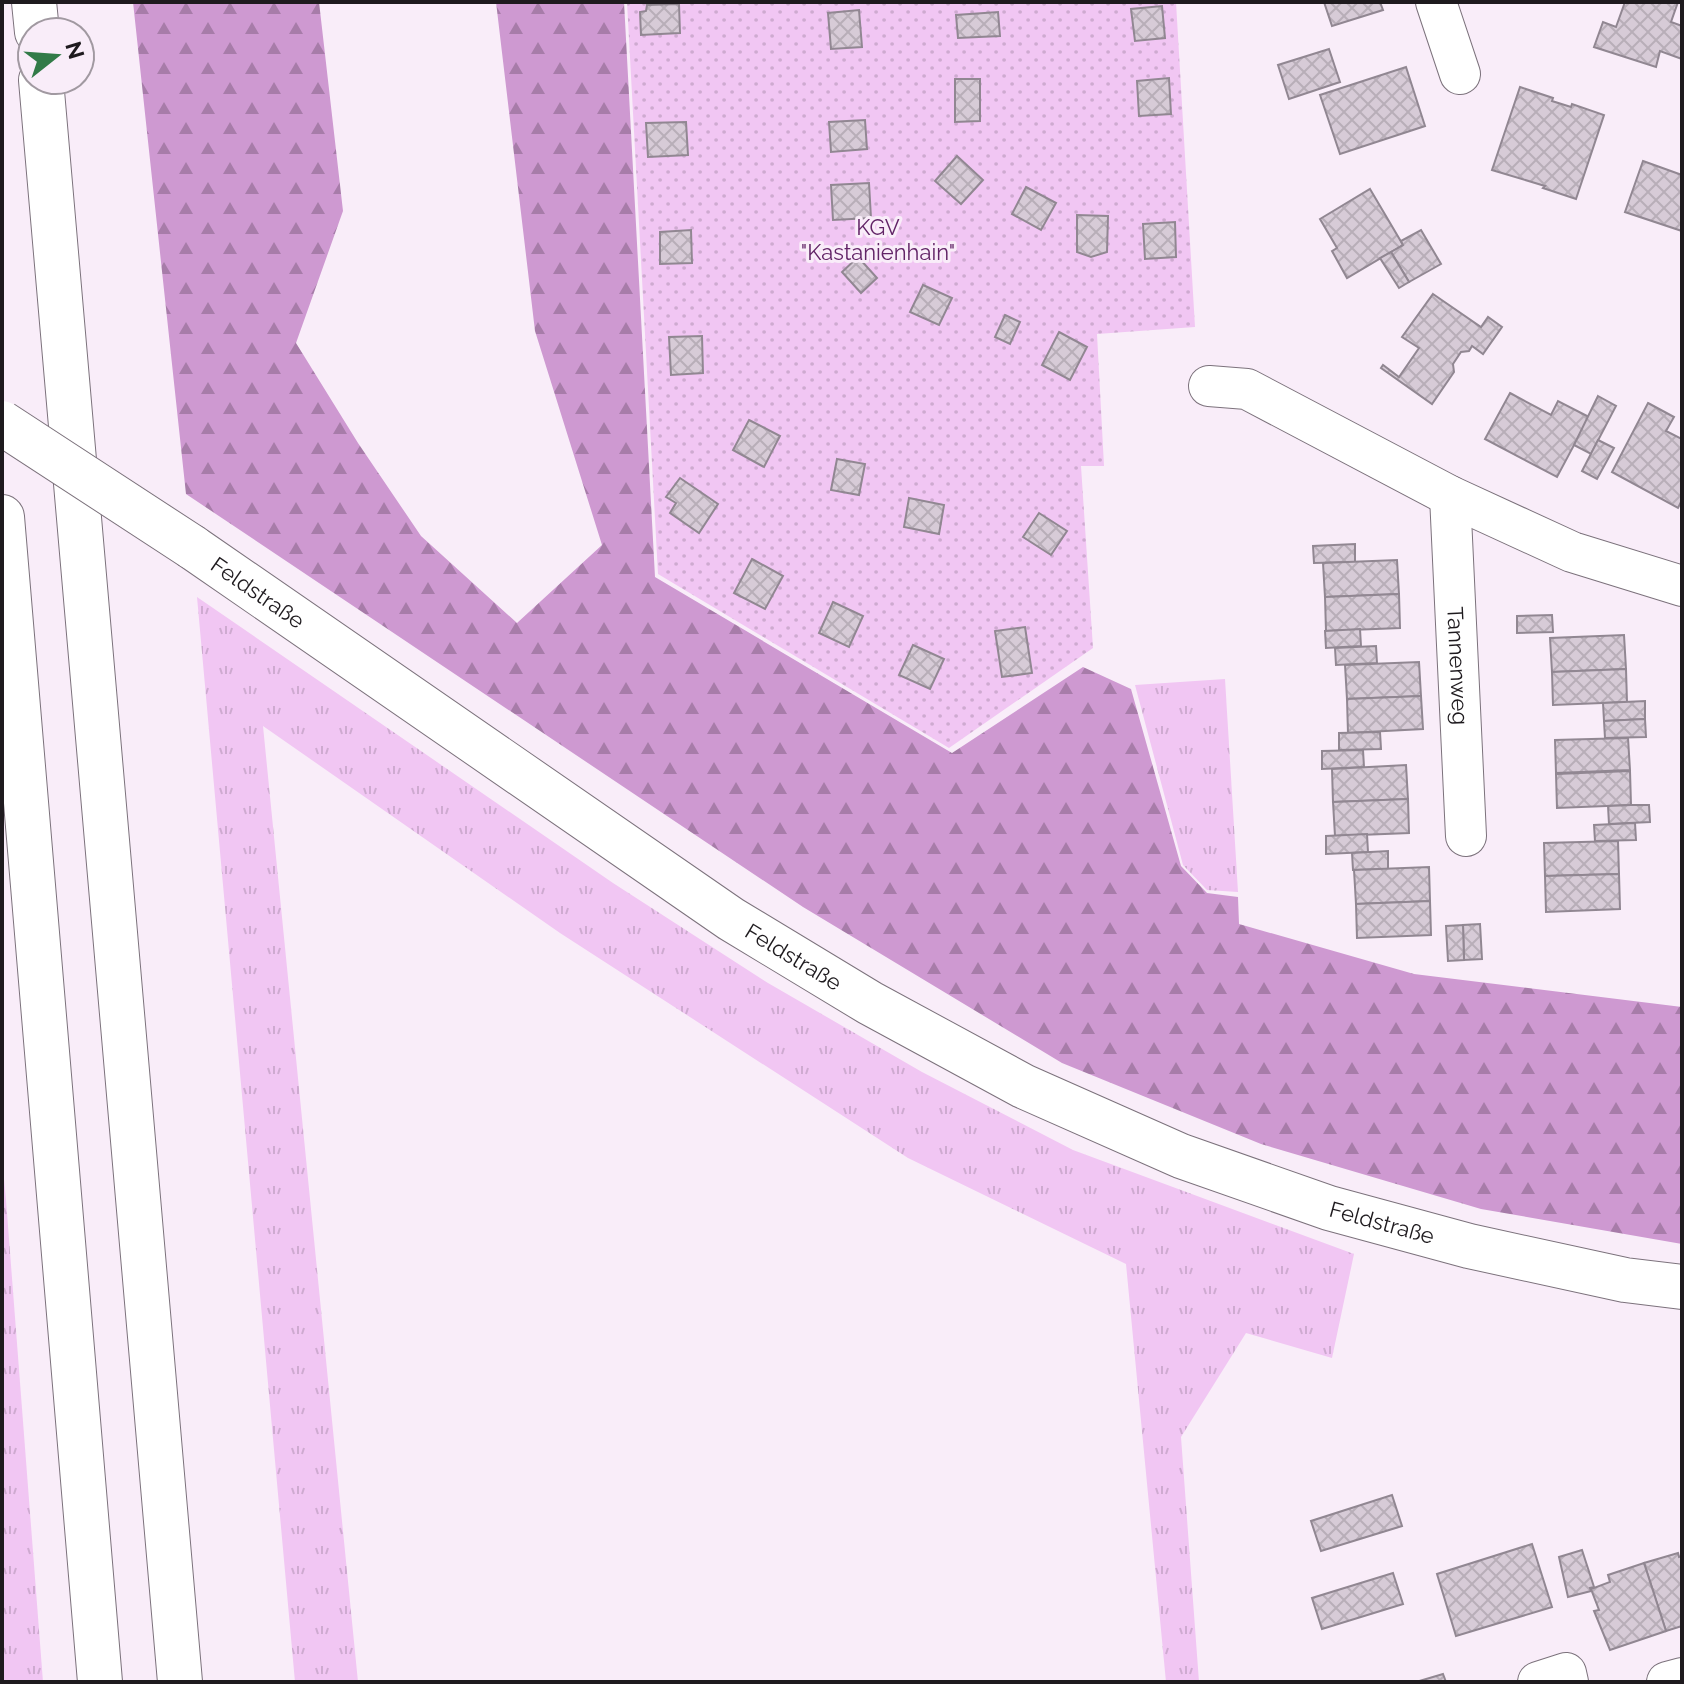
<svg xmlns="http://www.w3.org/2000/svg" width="1684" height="1684" font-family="Raleway,sans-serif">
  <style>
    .grass { fill: url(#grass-tufts) }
    .forest { fill: url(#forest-firs) }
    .park { fill: url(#park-dots) }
    .building { fill: url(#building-cross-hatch); stroke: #918792; stroke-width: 2 }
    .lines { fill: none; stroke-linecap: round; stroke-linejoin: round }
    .minor-casing { stroke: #7c727c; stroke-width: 42 }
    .major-casing { stroke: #7c727c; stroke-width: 46 }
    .highway-casing { stroke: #7c727c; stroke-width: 46 }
    .minor { stroke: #fff; stroke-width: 40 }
    .major { stroke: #fff; stroke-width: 44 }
    .highway { stroke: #fff; stroke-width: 44 }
    .major-bridge-casing { stroke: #7c727c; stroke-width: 46; stroke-linecap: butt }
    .major-bridge { stroke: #fff; stroke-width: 44 }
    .labels { text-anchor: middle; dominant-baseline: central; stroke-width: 6; stroke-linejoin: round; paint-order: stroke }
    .park-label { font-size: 22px; fill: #622467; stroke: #f9edf9 }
    .street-label { font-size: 22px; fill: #1e1a1e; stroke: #f9edf9 }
  </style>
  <defs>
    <pattern id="grass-tufts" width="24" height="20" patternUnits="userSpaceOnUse" patternTransform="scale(2)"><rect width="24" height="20" fill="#f1c6f3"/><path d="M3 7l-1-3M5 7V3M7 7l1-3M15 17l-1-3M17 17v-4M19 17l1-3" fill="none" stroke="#ceaad0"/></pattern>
    <pattern id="forest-firs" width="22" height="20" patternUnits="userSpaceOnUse" patternTransform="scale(2)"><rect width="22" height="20" fill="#ce99d1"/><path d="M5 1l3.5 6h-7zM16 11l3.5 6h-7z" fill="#a77ca9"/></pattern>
    <pattern id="park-dots" width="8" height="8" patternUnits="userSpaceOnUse" patternTransform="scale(2)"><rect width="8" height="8" fill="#f1c6f3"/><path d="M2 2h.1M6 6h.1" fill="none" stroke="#ceaad0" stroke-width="1.8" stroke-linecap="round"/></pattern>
    <pattern id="building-cross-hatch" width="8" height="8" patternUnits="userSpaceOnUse" patternTransform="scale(2)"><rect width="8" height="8" fill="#d7cbd7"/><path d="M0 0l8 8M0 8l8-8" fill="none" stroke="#b8aeb8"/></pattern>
  </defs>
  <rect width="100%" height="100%" fill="#f9edf9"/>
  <g class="grass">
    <path d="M197,597L613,883L768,983L922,1072L1073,1150L1354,1254L1332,1358L1246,1333L1181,1437L1199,1682H1166L1126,1264L908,1158L560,933L263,726L358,1682H295Z"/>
    <path d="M1225,679L1238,892L1207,890L1183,865L1135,685Z"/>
    <path d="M2,1158L6,1200L43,1682H2Z"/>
  </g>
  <path class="forest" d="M133,2H319L343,211L296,343L358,443L421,536L517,623L602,545L535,331L496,2H624L655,577L952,753L1083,667L1131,689L1181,866L1207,893L1238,897L1239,924L1414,974L1682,1007V1244L1481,1209L1261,1144L1062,1063L803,907L186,494Z"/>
  <path class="park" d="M627,2H1176L1195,327L1097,334L1104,466H1081L1093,648L949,748L658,574Z"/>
  <g class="building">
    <path d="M1324,2H1380L1383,10L1332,26Z"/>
    <path d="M1625,2H1678L1671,22L1682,26V59L1660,51L1656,67L1594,47L1603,22L1616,27Z"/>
    <path d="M679,4L680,33L641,35L640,12L646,11L647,5Z"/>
    <path d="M1162,6L1165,38L1135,41L1131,9Z"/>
    <path d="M859,10L862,47L831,49L828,13Z"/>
    <path d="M998,12L1000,36L958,38L956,15Z"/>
    <path d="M1329,49L1340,82L1289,99L1278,65Z"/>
    <path d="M1406,67L1425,126L1340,154L1320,95Z"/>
    <path d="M1169,78L1171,114L1139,116L1137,81Z"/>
    <path d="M955,79H980V121L955,122Z"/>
    <path d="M1520,87L1553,98L1552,101L1571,107L1572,104L1604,115L1576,199L1543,188L1545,186L1492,170Z"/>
    <path d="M865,120L867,149L831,152L829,122Z"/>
    <path d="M686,122L688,155L648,157L646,123Z"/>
    <path d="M957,156L983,180L961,204L935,181Z"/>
    <path d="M1643,161L1682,175V231L1625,212Z"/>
    <path d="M869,183L871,218L833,220L831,185Z"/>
    <path d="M1026,187L1056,203L1041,230L1012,214Z"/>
    <path d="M1370,189L1403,245L1347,278L1332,251L1337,248L1320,219Z"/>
    <path d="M1077,215L1108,216L1107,252L1091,257L1077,252Z"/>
    <path d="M1175,222L1176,257L1145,259L1143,224Z"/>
    <path d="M691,230L692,263L660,264V232Z"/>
    <path d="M1421,230L1441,264L1409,282L1391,252L1403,245L1401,241Z"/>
    <path d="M1391,252L1409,282L1399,288L1380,258Z"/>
    <path d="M858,257L877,278L861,293L842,272Z"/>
    <path d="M923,285L952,298L939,325L910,312Z"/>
    <path d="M1433,294L1481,327L1488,317L1502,327L1483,354L1472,346L1469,351L1461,352L1453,364L1454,372L1432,404L1381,368L1383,365L1399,377L1419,348L1402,337Z"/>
    <path d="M1005,315L1020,322L1010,344L995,337Z"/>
    <path d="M1059,332L1087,347L1070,380L1042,365Z"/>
    <path d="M702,336L703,373L671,375L669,337Z"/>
    <path d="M1510,393L1551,415L1558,401L1589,417L1557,477L1485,439Z"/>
    <path d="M1598,396L1616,406L1591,454L1574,445Z"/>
    <path d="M1648,403L1674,417L1666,431L1682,439V500L1678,508L1612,472Z"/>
    <path d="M749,420L780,436L764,467L733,450Z"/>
    <path d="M1598,440L1614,448L1597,479L1582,471Z"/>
    <path d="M837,459L865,464L859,495L831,490Z"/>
    <path d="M680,478L718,504L699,533L670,513L676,503L666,497Z"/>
    <path d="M909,498L944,505L939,534L904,527Z"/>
    <path d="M1039,513L1067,531L1051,555L1023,537Z"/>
    <path d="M1355,544V562L1314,563L1313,546Z"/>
    <path d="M752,559L783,576L765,609L734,593Z"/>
    <path d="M1397,560L1399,594L1325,597L1323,563Z"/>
    <path d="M1399,594L1400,628L1326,631L1325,597Z"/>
    <path d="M833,602L863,616L849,647L819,633Z"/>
    <path d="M1552,615L1553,632L1517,633V616Z"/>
    <path d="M1025,627L1032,673L1002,677L995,631Z"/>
    <path d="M1360,629L1361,646L1326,648L1325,631Z"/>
    <path d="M1624,635L1626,669L1552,672L1550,638Z"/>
    <path d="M913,645L944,659L930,689L899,675Z"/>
    <path d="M1376,646L1377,663L1336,665L1335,648Z"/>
    <path d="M1419,662L1421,696L1347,699L1345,665Z"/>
    <path d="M1626,669L1627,702L1553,705L1552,672Z"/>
    <path d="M1421,696L1423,729L1348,733L1347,699Z"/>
    <path d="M1645,701V719L1604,721L1603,703Z"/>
    <path d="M1645,719L1646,737L1605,738L1604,721Z"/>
    <path d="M1380,732L1381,749L1339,750V733Z"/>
    <path d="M1628,738L1630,770L1556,773L1555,740Z"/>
    <path d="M1363,750L1364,767L1322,769V751Z"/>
    <path d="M1406,765L1408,799L1333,802L1332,769Z"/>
    <path d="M1630,771L1631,805L1557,808L1556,774Z"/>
    <path d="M1408,799L1409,833L1335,836L1333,802Z"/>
    <path d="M1631,805H1649L1650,822L1609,824L1608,806Z"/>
    <path d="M1635,823L1636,840L1595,841L1594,825Z"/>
    <path d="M1367,834L1368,852L1326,854V836Z"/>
    <path d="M1618,841L1619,874L1545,876L1544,843Z"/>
    <path d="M1388,851V869L1353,870L1352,853Z"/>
    <path d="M1429,867L1430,901L1356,904L1354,870Z"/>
    <path d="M1619,874L1620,909L1546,912L1545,876Z"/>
    <path d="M1430,901L1431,935L1357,938L1356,904Z"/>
    <path d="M1480,924L1482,959L1464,960L1463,925Z"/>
    <path d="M1463,925L1464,960L1448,961L1446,926Z"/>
    <path d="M1392,1495L1402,1526L1321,1551L1311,1521Z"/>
    <path d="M1532,1544L1552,1607L1456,1636L1437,1574Z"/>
    <path d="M1582,1550L1594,1587L1590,1588L1591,1591L1568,1597L1559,1557Z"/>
    <path d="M1678,1553L1679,1557L1682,1556V1626L1666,1631L1644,1563Z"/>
    <path d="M1644,1563L1666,1631L1610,1650L1594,1611L1599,1610L1591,1589L1610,1582L1608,1575Z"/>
    <path d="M1393,1573L1403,1604L1322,1629L1312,1598Z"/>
    <path d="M1443,1674L1446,1682H1416Z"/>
  </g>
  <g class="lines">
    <g class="minor-casing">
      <g id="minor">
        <path d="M1436,2L1460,74"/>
        <path d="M1209,386L1247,389L1450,496L1572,552L1682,586"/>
        <path id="s1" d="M1450,496L1466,836"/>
        <path d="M1538,1682L1566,1673L1568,1682"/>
        <path d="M1667,1682L1682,1678"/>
      </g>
    </g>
    <g class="major-casing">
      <g id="major">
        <path id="s2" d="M192,547L731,919L870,1003L1023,1086L1181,1156L1329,1208L1469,1246L1625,1280L1682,1287"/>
      </g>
    </g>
    <g class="highway-casing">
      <g id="highway">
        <path d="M34,2L37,32"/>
        <path d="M41,80L180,1682"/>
        <path d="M2,517L100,1682"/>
      </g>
    </g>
    <use href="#minor" class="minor"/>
    <use href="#major" class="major"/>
    <use href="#highway" class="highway"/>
    <g class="major-bridge-casing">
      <path id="major-bridge" d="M2,423L192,547"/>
    </g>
    <use href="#major-bridge" class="major-bridge"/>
  </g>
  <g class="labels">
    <g class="park-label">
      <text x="878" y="227">KGV<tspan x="878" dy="25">"Kastanienhain"</tspan></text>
    </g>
    <g class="street-label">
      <text stroke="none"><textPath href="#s2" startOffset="80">Feldstraße</textPath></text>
      <text stroke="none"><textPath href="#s1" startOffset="170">Tannenweg</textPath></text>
      <text stroke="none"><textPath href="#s2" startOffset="728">Feldstraße</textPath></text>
      <text stroke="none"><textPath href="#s2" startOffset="1376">Feldstraße</textPath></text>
    </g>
  </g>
  <rect width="1684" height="1684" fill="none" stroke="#1e1a1e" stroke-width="8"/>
  <g transform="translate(56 56) rotate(73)"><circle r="38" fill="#f9edf9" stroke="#a199a1" stroke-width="2"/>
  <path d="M0-6L14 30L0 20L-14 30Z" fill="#327b48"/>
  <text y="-12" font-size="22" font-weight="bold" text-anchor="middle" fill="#1e1a1e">N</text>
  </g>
</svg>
